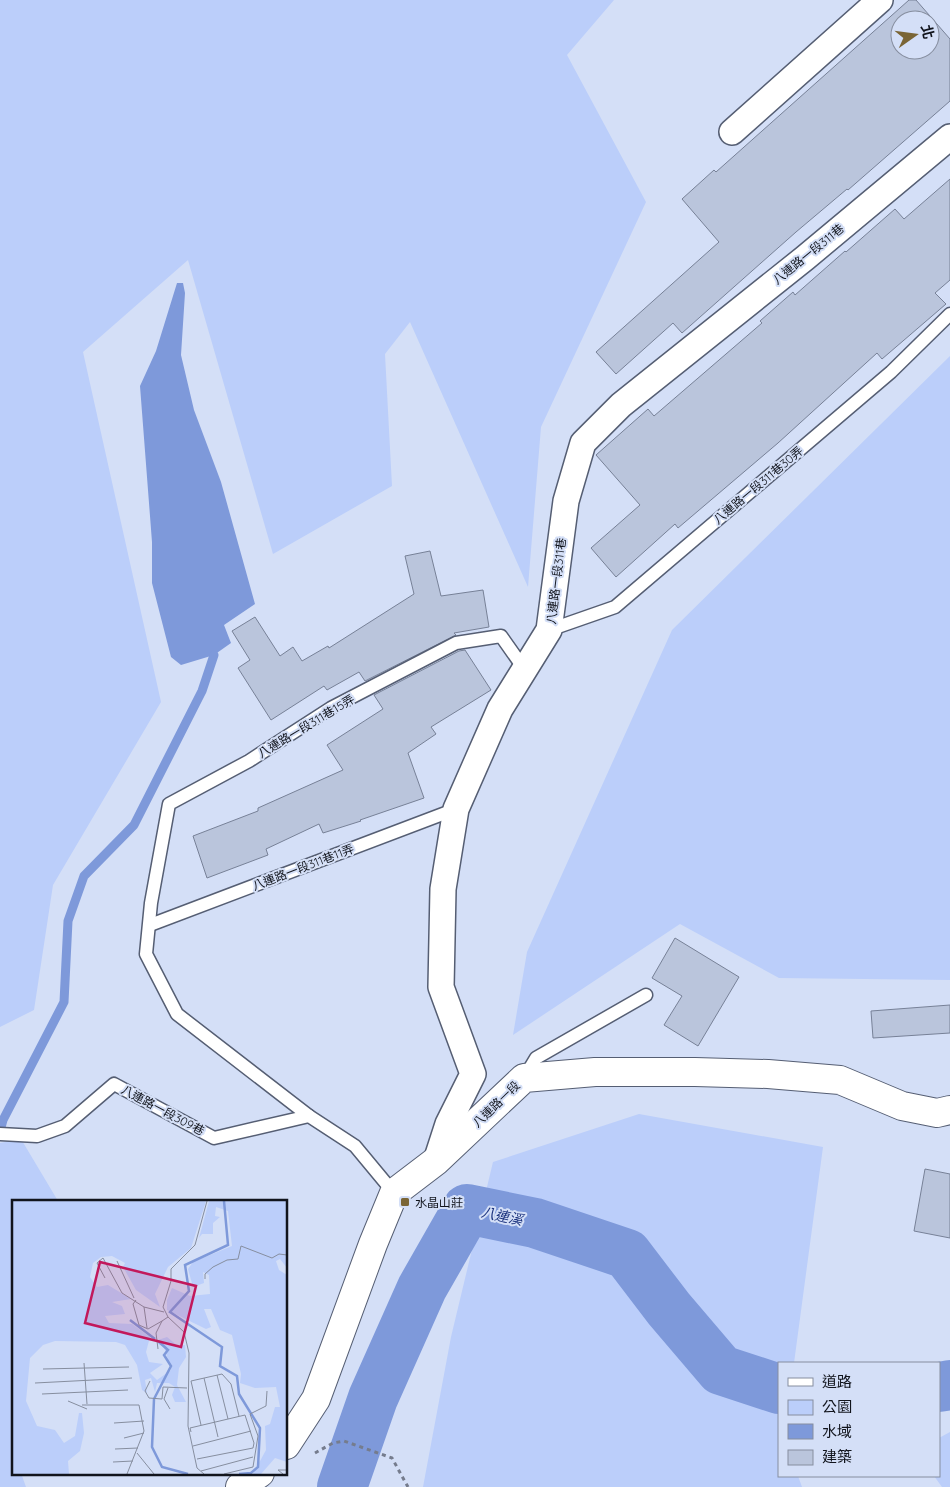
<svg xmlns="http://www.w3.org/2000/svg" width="950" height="1487" font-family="Quicksand,'Noto Sans TC',sans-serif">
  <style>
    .green { fill: #bbcefa }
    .water { fill: #7e99da }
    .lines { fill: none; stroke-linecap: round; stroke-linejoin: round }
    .stream { stroke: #7e99da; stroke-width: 9 }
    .river { stroke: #7e99da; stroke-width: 50 }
    .building { fill: #bac5dc; stroke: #778197; fill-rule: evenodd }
    .lane-casing { stroke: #555e73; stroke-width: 15 }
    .street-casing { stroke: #555e73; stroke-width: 28 }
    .secondary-casing { stroke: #555e73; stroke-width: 30 }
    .path { stroke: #757c8d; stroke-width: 3; stroke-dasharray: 4 4; stroke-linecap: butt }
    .lane { stroke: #fff; stroke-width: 12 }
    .street { stroke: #fff; stroke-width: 25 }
    .secondary { stroke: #fff; stroke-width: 28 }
    .poi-dot { fill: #7a6535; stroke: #d4dff7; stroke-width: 2 }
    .labels { text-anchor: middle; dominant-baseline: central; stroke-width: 4; stroke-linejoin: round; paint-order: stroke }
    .street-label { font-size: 12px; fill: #11141c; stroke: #d4dff7 }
    .poi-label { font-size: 12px; fill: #11141c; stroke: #d4dff7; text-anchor: start }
    .water-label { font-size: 14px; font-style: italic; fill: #1b327e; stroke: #d4dff7 }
    .inset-river { fill: none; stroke: #7e99da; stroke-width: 2.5 }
    .inset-road { fill: none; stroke: #868e9f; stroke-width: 1 }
    .view { fill: #c2185b; fill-opacity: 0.15; stroke: #c2185b; stroke-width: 2.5 }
    .inset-edge { fill: none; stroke: #11141c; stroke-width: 2.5 }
  </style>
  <rect width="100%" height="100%" fill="#d4dff7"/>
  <g class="green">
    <path d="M0,0H614L567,55L646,202L541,427L528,587L410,322L385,354L392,486L273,554L188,260L83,352L161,702L53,885L34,1010L0,1027Z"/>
    <path d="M950,356V980L779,978L680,924L513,1035L527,952L672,630Z"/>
    <path d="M639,1114L823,1147L794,1363H779V1476H798L802,1487H423L451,1337L493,1162Z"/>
    <path d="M21,1139L58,1201H14V1444L12,1447L14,1451V1473H21L26,1487H0V1143Z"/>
    <path d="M950,1432V1487H942L934,1476H939V1438Z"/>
  </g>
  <path class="water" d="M177,283H183L185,293L181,355L194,410L221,482L255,604L224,625L231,643L214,655L181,665L171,657L152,583V542L140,386L156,351Z"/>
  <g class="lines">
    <path class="stream" d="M0,1131L3,1120L64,1002L68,921L84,876L134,825L202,691L214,655"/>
    <g class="river">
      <path d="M939,1387L950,1385"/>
      <path d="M342,1487L373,1398L422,1288L467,1209L535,1223L627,1254L669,1309L721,1370L779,1389"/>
    </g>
  </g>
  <g class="building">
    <path d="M909,0H916L950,39V101L848,190L847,189L796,232L682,333L673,323L616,374L596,352L719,242L682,199L714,170L716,172ZM900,20H930V50H900Z"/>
    <path d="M950,179V280L935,293L946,304L882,359L877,353L778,443L678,528L675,524L616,577L591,548L640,505L596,455L648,409L654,416L762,323L760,321L793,292L795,295L845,251L846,252L895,209L904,219Z"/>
    <path d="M430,551L441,596L483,590L489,627L454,633L456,635L365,681L359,672L327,690L324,686L271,720L238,668L250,660L232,631L255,617L280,656L293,647L302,661L328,646L329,648L414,594L405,556Z"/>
    <path d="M465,650L491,690L431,727L436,734L408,753L424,798L360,820L361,821L323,833L319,824L266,849L268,855L207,878L193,836L258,811V808L343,770L327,745L383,709L374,695L459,651Z"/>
    <path d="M675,938L739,977L698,1046L664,1025L682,996L652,978Z"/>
    <path d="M950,1005V1033L873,1038L871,1011Z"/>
    <path d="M925,1169L950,1174V1238L914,1231Z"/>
  </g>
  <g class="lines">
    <g class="lane-casing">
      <g id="lane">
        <path d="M549,630L615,607L891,372L950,314"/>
        <path d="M150,925L456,809"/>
        <path d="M524,1078L536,1058L646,995"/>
        <path d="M309,1116L177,1014L146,954L151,903L169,804L249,761L331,708L456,643L501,636L525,670"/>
        <path d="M0,1134L37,1136L65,1126L114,1084L214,1138L309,1116L355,1146L394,1193"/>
      </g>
    </g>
    <g class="street-casing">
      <g id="street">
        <path d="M732,132L880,0"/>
        <path d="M436,1161L448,1124L473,1074L441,987L443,889L456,809L500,709L549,630L566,501L583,443L621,405L805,258L950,137"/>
      </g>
    </g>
    <g class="secondary-casing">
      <g id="secondary">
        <path d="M286,1445L316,1399L373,1244L394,1193L436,1161L524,1078L595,1072H695L768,1074L840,1080L902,1106L937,1113L950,1110"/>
        <path d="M240,1487L260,1473"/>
      </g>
    </g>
    <path class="path" d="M315,1453L333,1443L344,1441L392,1458L408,1487"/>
    <use href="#lane" class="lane"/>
    <use href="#street" class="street"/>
    <use href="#secondary" class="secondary"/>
  </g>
  <rect class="poi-dot" x="400" y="1197" width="10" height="10" rx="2.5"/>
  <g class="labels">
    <g class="street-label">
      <text transform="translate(808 254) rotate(-39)">八連路一段311巷</text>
      <text transform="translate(758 485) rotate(-40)">八連路一段311巷30弄</text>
      <text transform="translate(556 581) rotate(-83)">八連路一段311巷</text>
      <text transform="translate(306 726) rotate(-31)">八連路一段311巷15弄</text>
      <text transform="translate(303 867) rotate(-21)">八連路一段311巷11弄</text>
      <text transform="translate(496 1104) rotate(-44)">八連路一段</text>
      <text transform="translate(163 1110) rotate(28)">八連路一段309巷</text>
    </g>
    <g class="poi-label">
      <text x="415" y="1202">水晶山莊</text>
    </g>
    <g class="water-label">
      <text transform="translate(502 1216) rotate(12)">八連溪</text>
    </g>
  </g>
  <g transform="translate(12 1200)">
    <rect width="275" height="275" fill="#d4dff7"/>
    <path d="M0,1H194L179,48L156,67L143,94L148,107L124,90L111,67L113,63L100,56L89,57L81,63L78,77L85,87L96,85L119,99L100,102L110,106L113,114L93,116L97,123L120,124L138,137L134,152L137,162L151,164L138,173L145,180L159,170L152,147L146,144V140L155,137L166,146L173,145L174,157L167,168L165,185L174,202H163L160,195L163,187L157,183H145L143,192L139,178L133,180L135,193L130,190L125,165L113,145L104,142L43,141L31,145L18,158L14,201L25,226L43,230L52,243L63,236L67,213H70L72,233L68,251L56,261L57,274H0ZM197,1H275V68L268,59L264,61L267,70L275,75V262L263,258L249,274H241L254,250L253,226L258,224L263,207H268L264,187L243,188L228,183L229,174L220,135L208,130L199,109H192L199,127L194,129L155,110V100L160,88L178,96L198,94L197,75L191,72L192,83L181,87L176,69L181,62L220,46L216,11L204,7L203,16L208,17L201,23V34H190L187,38Z" fill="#bbcefa"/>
    <path class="inset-river" d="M212,1L216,45L173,65L177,91L158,112L210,147L208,166L225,176L227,194L248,228L246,267L239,273L227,274M118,120L143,139M146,141L156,150L152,155L159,166L142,199L140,247L150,267L176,274"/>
    <path class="inset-road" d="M105,61L122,98M93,78L85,63L91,58L110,93L132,107L152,112M193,79V74L201,67L215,60L226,59L229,46L260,58L267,54L275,55M124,100L121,104L127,125L136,129L150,121M132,107L135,128M146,149L144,133L150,121L156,117M72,163L75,204M31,169L117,167M205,175L216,219M192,178L206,237M138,181L133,191L137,198L150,199L151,187L175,188M23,183L120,178M156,188L152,199L158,209M30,194L116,190M56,201L75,209M70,205H127L132,231L115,274M102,223L132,221M189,225L179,181L210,174L219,184L227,216M179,232L178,228L233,215L242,243L241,248L185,259M112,238L132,233M181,246L239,231M103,249L126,248M125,253L142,274M101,262L121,261M189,271L241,257M192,274L185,268L176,226L177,153L172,132L156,117L151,107L159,81V69L183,45L195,1M212,274L241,267L246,236L238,214L254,206L255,191M271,274L266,270H275"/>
    <path class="view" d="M88,62L184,86L169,147L73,123Z"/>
    <rect width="275" height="275" class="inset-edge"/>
  </g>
  <rect x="778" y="1362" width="162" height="115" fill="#d4dff7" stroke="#868e9f"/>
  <rect x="788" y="1378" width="25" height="8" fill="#ffffff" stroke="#868e9f"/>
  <text x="822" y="1387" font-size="15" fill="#11141c">道路</text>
  <rect x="788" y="1400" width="25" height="15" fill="#bbcefa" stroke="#868e9f"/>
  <text x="822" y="1412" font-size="15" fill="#11141c">公園</text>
  <rect x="788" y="1424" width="25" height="15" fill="#7e99da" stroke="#868e9f"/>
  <text x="822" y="1437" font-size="15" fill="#11141c">水域</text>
  <rect x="788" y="1450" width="25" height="15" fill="#bac5dc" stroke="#868e9f"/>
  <text x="822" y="1462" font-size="15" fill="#11141c">建築</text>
  <g transform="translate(915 35) rotate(76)"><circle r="24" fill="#d4dff7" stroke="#868e9f"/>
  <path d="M0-4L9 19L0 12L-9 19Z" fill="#7a6535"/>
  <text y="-8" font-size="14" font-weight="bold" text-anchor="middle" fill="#11141c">北</text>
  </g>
</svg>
